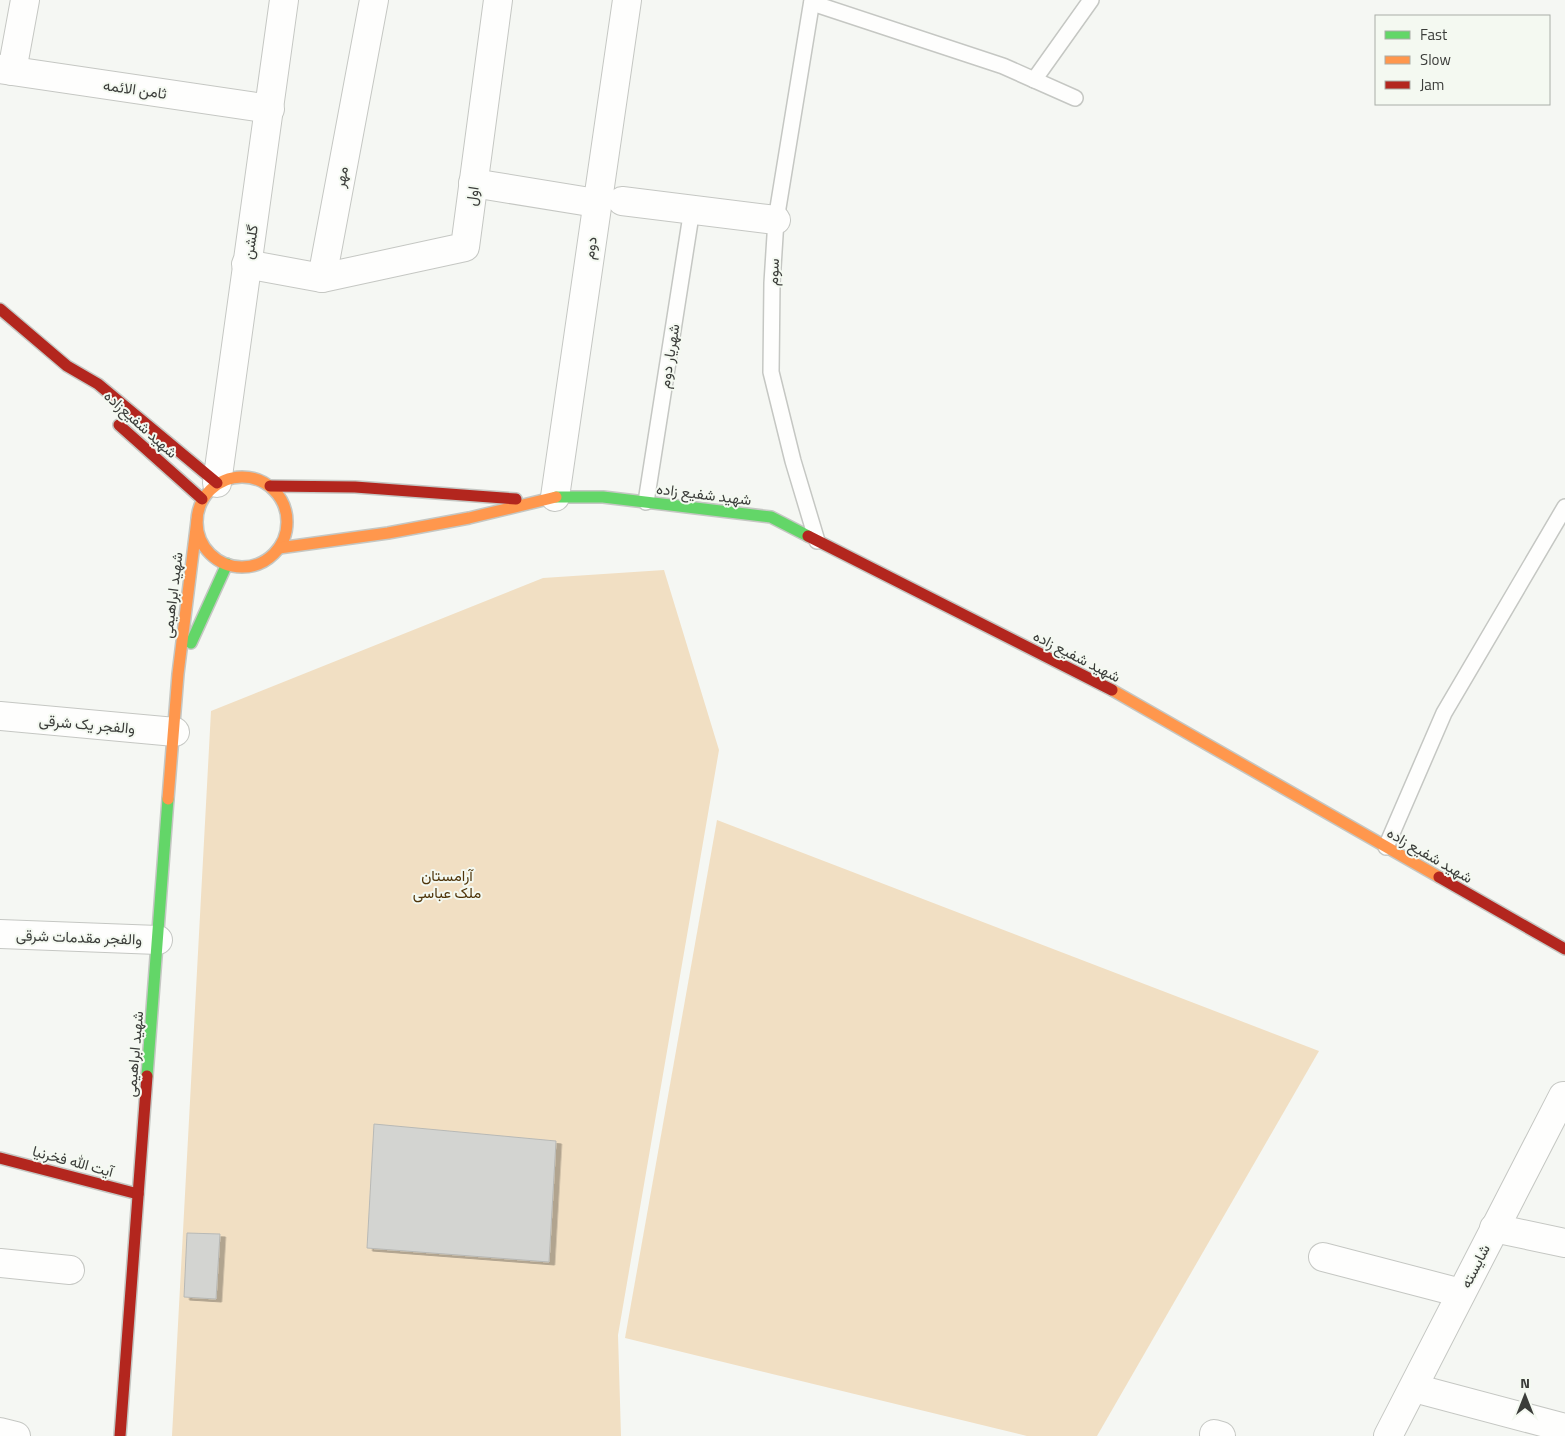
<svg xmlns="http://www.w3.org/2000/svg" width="1565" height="1436" font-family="'Titillium Web',Vazirmatn,sans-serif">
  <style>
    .green { fill: #f1dfc3 }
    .building { fill: #d3d4d1; stroke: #b8b9b6; filter: url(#shadow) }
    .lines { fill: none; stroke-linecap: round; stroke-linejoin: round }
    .lane-casing { stroke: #c5c7c3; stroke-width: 18 }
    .street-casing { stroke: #c5c7c3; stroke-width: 30 }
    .fast-casing { stroke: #c5c7c3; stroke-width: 14 }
    .slow-casing { stroke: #c5c7c3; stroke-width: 14 }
    .jam-casing { stroke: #c5c7c3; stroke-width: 14 }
    .lane { stroke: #fefefd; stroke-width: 15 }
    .street { stroke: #fefefd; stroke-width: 28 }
    .fast { stroke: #63d668; stroke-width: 11 }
    .slow { stroke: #ff974d; stroke-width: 11 }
    .jam { stroke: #b3261e; stroke-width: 11 }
    .labels { text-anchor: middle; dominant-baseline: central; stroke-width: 4; stroke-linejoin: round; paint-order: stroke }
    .street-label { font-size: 15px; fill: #3b3d3a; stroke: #f4f9f1 }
    .park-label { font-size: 15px; fill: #4f350a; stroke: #f4f9f1 }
  </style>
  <defs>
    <filter id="shadow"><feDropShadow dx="5.5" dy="3" stdDeviation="0" flood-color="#0004"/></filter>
  </defs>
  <rect width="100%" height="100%" fill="#f5f7f3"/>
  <g class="green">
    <path d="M664,570L719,750L618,1335L621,1436H172L211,711L543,578Z"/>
    <path d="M717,820L1319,1051L1097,1436H1027L625,1338Z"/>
  </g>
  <g class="building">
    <path d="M374,1124L556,1141L549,1262L367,1248Z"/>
    <path d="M187,1233L220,1234L216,1299L184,1297Z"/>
  </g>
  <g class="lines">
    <g class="lane-casing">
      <g id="lane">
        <path d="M812,0L776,220L772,283L771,372L793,461L817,541"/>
        <path d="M812,3L1003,66L1075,98"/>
        <path d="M1034,80L1091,0"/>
        <path d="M646,502L692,209"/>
        <path d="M1386,847L1444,713L1565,507"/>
      </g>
    </g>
    <g class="street-casing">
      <g id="street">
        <path d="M0,69L270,109"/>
        <path d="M12,71L25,0"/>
        <path d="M473,183L596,203"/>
        <path d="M622,201L776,220"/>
        <path d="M246,264L322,278L374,0"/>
        <path d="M322,278L465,247L498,0"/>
        <path d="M217,483L284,0"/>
        <path d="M555,497L627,0"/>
        <path d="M0,716L175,732"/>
        <path d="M0,934L158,940"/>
        <path d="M1494,1228L1565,1243"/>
        <path d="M1323,1257L1461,1293"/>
        <path d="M0,1263L70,1270"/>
        <path d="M1414,1388L1565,1428"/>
        <path d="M0,1432L16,1436"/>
        <path d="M1214,1434L1221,1436"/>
        <path d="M1388,1436L1563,1096"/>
      </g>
    </g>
    <g class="fast-casing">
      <g id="fast">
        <path d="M556,497H603L771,517L808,536"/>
        <path d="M191,643L227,564"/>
        <path d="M147,1076L168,799"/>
      </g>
    </g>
    <g class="slow-casing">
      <g id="slow">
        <circle cx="242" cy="522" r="45"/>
        <path d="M279,548L388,533L469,518L556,497"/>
        <path d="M1112,690L1439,877"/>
        <path d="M168,799L178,674L197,520"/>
      </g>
    </g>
    <g class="jam-casing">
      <g id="jam">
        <path d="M0,309L67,366L98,384L217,483"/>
        <path d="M119,425L202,499"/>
        <path d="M270,486L355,487L516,499"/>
        <path d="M808,536L1112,690"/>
        <path d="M1439,877L1565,949"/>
        <path d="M0,1158L138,1194"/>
        <path d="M120,1436L147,1076"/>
      </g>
    </g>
    <use href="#lane" class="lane"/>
    <use href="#street" class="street"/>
    <use href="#fast" class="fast"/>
    <use href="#slow" class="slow"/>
    <use href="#jam" class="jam"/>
  </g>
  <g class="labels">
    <g class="street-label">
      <text transform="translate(135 89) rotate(8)">ثامن الائمه</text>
      <text transform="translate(341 177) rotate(-80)">مهر</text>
      <text transform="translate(472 196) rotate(-82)">اول</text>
      <text transform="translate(250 242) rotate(-81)">گلشن</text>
      <text transform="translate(590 248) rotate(-82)">دوم</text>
      <text transform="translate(773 272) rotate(-87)">سوم</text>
      <text transform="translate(669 356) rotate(-81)">شهریار دوم</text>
      <text transform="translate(141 424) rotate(42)">شهید شفیع‌زاده</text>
      <text transform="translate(704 494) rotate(7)">شهید شفیع زاده</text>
      <text transform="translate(172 595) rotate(-83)">شهید ابراهیمی</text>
      <text transform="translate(1077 656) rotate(27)">شهید شفیع زاده</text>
      <text transform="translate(87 724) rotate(5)">والفجر یک شرقی</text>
      <text transform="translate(1430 855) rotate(30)">شهید شفیع زاده</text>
      <text transform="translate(79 937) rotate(2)">والفجر مقدمات شرقی</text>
      <text transform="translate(134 1054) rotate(-85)">شهید ابراهیمی</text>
      <text transform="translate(73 1161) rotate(15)">آیت الله فخرنیا</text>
      <text transform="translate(1475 1266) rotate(-63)">شایسته</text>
    </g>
    <g class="park-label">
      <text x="447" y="875">آرامستان<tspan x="447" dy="17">ملک عباسی</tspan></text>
    </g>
  </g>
  <rect x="1375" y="15" width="175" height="90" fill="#f4f9f1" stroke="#aaaea8"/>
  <rect x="1385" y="31" width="25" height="8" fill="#63d668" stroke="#aaaea8"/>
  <text x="1420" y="40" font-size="15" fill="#3b3d3a">Fast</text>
  <rect x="1385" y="56" width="25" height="8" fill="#ff974d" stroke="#aaaea8"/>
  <text x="1420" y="65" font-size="15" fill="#3b3d3a">Slow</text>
  <rect x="1385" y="81" width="25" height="8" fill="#b3261e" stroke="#aaaea8"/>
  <text x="1420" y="90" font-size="15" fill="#3b3d3a">Jam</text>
  <g transform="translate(1525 1396)" stroke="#f4f9f1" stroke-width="4" paint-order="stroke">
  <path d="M0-4L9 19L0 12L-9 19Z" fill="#3b3d3a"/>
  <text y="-8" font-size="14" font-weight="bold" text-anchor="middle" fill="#3b3d3a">N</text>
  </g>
</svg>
